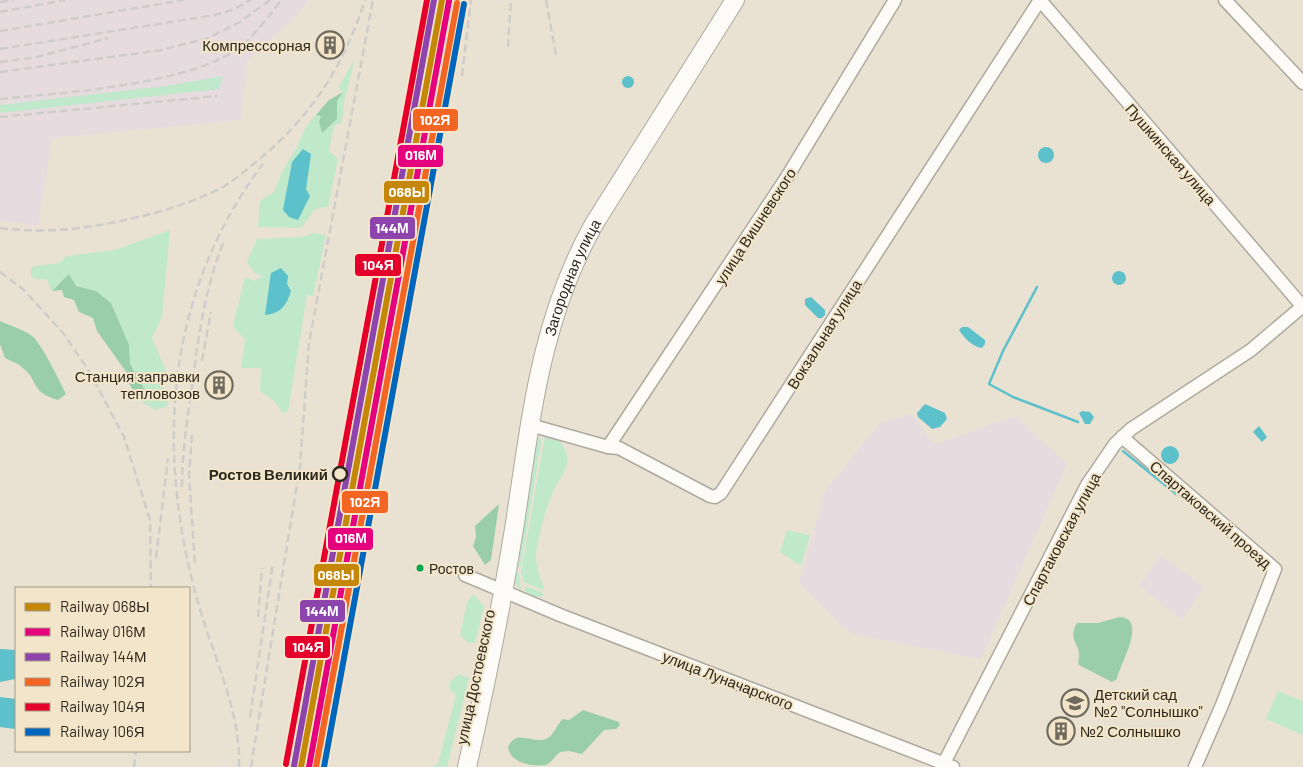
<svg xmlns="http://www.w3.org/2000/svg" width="1303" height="767" font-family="Barlow,sans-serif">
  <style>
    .industrial { fill: #e6dce0 }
    .green { fill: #c0e8cb }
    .forest { fill: #9acdac }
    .water { fill: #5cc1cb }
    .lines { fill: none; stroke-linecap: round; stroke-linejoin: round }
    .stream { stroke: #5cc1cb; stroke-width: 2.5 }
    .minor-casing { stroke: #afa99d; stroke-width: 15 }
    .highway-casing { stroke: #afa99d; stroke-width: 20 }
    .minor { stroke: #fcfbf8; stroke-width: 12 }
    .highway { stroke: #fcfbf8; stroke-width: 18 }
    .rail { stroke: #cfcdc9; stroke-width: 2.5; stroke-dasharray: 8 4; stroke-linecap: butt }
    .rail-1-casing { stroke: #f3e5c9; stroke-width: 10 }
    .rail-2-casing { stroke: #f3e5c9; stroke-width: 10 }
    .rail-3-casing { stroke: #f3e5c9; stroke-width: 10 }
    .rail-4-casing { stroke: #f3e5c9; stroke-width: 10 }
    .rail-5-casing { stroke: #f3e5c9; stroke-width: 10 }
    .rail-6-casing { stroke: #f3e5c9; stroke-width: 10 }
    .rail-1 { stroke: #c58708; stroke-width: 6 }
    .rail-2 { stroke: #e5007d; stroke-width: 6 }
    .rail-3 { stroke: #8e44ad; stroke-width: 6 }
    .rail-4 { stroke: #f26522; stroke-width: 6 }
    .rail-5 { stroke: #e4002b; stroke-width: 6 }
    .rail-6 { stroke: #0065bd; stroke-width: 6 }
    .stop-dot { fill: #f3e5c9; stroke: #2e291e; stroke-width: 2.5 }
    .bus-dot { fill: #00a651; stroke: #f3e5c9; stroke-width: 2 }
    .labels { text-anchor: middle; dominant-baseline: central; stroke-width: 4; stroke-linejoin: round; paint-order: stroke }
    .bus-label { font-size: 14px; fill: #2e291e; stroke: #f3e5c9; text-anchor: start }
    .poi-label { font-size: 15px; fill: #2e291e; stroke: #f3e5c9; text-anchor: end }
    .street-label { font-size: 15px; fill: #2e291e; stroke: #f3e5c9 }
    .stop-label { font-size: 15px; font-weight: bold; fill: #2e291e; stroke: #f3e5c9; text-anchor: end }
    .line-badge { stroke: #f3e5c9; stroke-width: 2 }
    .badge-label { font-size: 14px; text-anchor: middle; font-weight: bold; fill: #fff }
  </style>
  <rect width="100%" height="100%" fill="#e9e2d3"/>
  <g class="industrial">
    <path d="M0,0H308L300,12L247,61L241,120L52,138L38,226L0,220Z"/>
    <path d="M911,414L934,445L1015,416L1067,464L981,659L854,634L842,626L799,583L825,491L880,423Z"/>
    <path d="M1161,555L1204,587L1182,620L1140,586Z"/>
  </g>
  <g class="green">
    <path d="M355,59L345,97L342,122L334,126L329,151L338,159L328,207L315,209L301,228L258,227L260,201L274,192L283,170L297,147L305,129L316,115L337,119V101L343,92L338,88Z"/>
    <path d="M223,76L219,89L0,113V105L166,86Z"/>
    <path d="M170,230L162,317L152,338L167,373L163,385L168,406L155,410L138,399L145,390L130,364L129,345L111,303L96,291L76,286L69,274L52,291L47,280L31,278V267L59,263L67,256L115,250Z"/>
    <path d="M313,233L326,235L313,296L307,295L288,411L283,413L273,400L260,391L261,368H241L245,340L233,326L245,277L254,281L263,276L256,274L247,262L257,239L304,237Z"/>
    <path d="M545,436L557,438C577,461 564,470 553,492C546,506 537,541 536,556C536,566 541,579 544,589L542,590L524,582L521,572Z"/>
    <path d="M542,437L521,564L520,567H514L534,443Z"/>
    <path d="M787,530L810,535L801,566L780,552Z"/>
    <path d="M512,571L519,573L521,591L512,579Z"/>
    <path d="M525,586L542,592L543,596L537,597L525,593Z"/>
    <path d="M473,594L484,606L475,643L467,642L460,635L467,603Z"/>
    <path d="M459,674L469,678L447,767H433L438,764L456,695L450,689V682Z"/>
    <path d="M1278,691L1303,701V735L1266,719Z"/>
  </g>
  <g class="forest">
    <path d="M343,92L337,101V119L322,133L319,122L321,116L316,115L329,100Z"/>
    <path d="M69,274L76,286L96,291L111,303L129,345L130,364L145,390L138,399L127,380V373L97,331L93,318L79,312L74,300L64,297L62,290L52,291Z"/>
    <path d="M0,321C10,326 23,329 32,336C42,344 60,382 66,394L58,400C30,392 39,381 23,368C18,363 11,361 5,358L0,344Z"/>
    <path d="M499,504L491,560L485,565L473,546L476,537L475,526Z"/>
    <path d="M1120,617C1148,619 1120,664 1117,679L1112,682L1079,665C1077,660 1080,658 1079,653C1078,642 1068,639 1077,623H1098Z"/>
    <path d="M583,710L619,722L620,725L616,729L604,730L582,754L569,751L560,752C555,756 551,763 546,765C532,767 510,763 508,747C517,727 534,746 548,738C555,733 557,724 563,719L569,720Z"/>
  </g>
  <g class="water">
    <circle cx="628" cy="82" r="6"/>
    <circle cx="1046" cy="155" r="8"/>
    <path d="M303,149L311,154L306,189L310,196L298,220L289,217L283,210L292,162Z"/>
    <path d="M281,268L288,276L287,284L291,291C287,305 280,314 265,315L271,273Z"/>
    <circle cx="1119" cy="278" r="7"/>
    <path d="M811,297L825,310V315L822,318H818L805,305V299Z"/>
    <path d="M962,327H968L985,340V344L982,348C973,347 964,338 959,330Z"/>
    <path d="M925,404L945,413L947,419L940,427L932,429L918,417L917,413Z"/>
    <path d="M1082,411L1090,412L1094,417L1090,424H1085L1079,413Z"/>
    <path d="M1259,426L1267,437L1262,442L1253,432Z"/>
    <circle cx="1170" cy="455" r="9"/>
    <path d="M0,649L16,650L15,679L0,682Z"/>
    <path d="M0,697L16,699L15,729L0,727Z"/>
  </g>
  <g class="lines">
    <g class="stream">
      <path d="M1037,287L1003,351L989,384L1013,397L1078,422"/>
      <path d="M1123,451L1176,494"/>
    </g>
    <g class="minor-casing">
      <g id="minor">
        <path d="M1040,0L1303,307"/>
        <path d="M1225,0L1303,83"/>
        <path d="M530,425L608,447L619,448L710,496L715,497L721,493L1040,0"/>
        <path d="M1122,437L1275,569L1222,705L1195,767"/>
        <path d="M608,447L787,177L895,0"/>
        <path d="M465,575L560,615L953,767"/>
        <path d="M944,763L1087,485L1115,444L1131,429L1251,350L1303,306"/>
      </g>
    </g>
    <g class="highway-casing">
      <g id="highway">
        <path id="s1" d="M467,767C485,688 501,609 514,529C531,421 539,322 594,224L735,0"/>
      </g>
    </g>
    <use href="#minor" class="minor"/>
    <use href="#highway" class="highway"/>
    <g class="rail">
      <path d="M546,0L556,55"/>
      <path d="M0,2L13,0"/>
      <path d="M0,12L65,0"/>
      <path d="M0,31L184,0"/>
      <path d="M508,47L511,0"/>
      <path d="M0,49L215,15L232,10L251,0"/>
      <path d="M0,62L37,57L108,38"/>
      <path d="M0,72L162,50L208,38L240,22L270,0"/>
      <path d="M449,72L460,0"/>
      <path d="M462,76L471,0"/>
      <path d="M0,99C68,92 177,86 235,51C247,44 273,12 281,0"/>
      <path d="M0,117L217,96"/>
      <path d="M0,228C40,233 80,230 120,221C154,214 186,205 217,190C230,184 241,174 251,166C308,121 343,69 365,0"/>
      <path d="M0,272L23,289L63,333L89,371L124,437L150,520L151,588"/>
      <path d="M202,361L211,312"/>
      <path d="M192,435L189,475L195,565"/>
      <path d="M182,487C182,453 187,421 192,387C198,338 205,287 224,241"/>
      <path d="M156,558L168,458"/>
      <path d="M258,617L262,568"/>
      <path d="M250,717L273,563"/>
      <path d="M134,767L136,751"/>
      <path d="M239,767C241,710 212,654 197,599C155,447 166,293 263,164"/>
      <path d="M251,767L300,466L309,343L373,0"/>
      <path d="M308,767L448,0"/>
    </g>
    <g class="rail-1-casing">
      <path id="rail-1" d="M301,767L442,0"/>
    </g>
    <g class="rail-2-casing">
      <path id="rail-2" d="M309,767L449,1"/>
    </g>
    <g class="rail-3-casing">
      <path id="rail-3" d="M294,766L434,0"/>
    </g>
    <g class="rail-4-casing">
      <path id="rail-4" d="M316,767L457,3"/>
    </g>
    <g class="rail-5-casing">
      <path id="rail-5" d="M286,764L427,0"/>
    </g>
    <g class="rail-6-casing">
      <path id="rail-6" d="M324,767L464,4"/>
    </g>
    <use href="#rail-1" class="rail-1"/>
    <use href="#rail-2" class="rail-2"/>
    <use href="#rail-3" class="rail-3"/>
    <use href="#rail-4" class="rail-4"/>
    <use href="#rail-5" class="rail-5"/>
    <use href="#rail-6" class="rail-6"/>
  </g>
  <defs>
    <g id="building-ring" transform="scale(1.4375)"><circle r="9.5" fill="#f3e5c9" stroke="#6f6a5d" stroke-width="1.5"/><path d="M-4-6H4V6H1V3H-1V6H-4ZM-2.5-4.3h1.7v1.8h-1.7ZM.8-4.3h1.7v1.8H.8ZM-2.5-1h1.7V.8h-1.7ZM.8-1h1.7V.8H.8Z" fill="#6f6a5d"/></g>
    <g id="school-ring" transform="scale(1.4375)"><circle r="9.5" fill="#f3e5c9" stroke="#6f6a5d" stroke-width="1.5"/><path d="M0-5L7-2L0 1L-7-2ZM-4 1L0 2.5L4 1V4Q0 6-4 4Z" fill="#6f6a5d"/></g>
  </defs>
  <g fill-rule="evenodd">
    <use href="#building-ring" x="330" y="45"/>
    <use href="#building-ring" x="219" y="385"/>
    <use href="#school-ring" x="1075" y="703"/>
    <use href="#building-ring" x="1061" y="731"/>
  </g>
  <circle class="stop-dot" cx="340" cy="474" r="7"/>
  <circle class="bus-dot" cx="420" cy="568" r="4.5"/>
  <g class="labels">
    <g class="bus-label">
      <text x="429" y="568">Ростов</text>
    </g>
    <g class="poi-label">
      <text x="311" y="45">Компрессорная</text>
      <text x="200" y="376">Станция заправки<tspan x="200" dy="17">тепловозов</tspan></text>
      <text x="1094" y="694" text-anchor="start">Детский сад<tspan x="1094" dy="17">№2 "Солнышко"</tspan></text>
      <text x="1080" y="731" text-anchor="start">№2 Солнышко</text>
    </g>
    <g class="street-label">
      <text transform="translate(1171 154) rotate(49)">Пушкинская улица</text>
      <text transform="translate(755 226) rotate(-57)">улица Вишневского</text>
      <text stroke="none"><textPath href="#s1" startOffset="502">Загородная улица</textPath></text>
      <text transform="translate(824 334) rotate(-58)">Вокзальная улица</text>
      <text transform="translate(1211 514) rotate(41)">Спартаковский проезд</text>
      <text transform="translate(1061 539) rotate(-62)">Спартаковская улица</text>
      <text transform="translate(475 677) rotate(-78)">улица Достоевского</text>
      <text transform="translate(728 680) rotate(21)">улица Луначарского</text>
    </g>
    <g class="stop-label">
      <text x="328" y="474">Ростов Великий</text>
    </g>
  </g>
  <g class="line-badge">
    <rect x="412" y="108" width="47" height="24" rx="5" fill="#f26522"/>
    <rect x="397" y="144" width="47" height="24" rx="5" fill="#e5007d"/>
    <rect x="383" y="180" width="47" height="24" rx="5" fill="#c58708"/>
    <rect x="369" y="216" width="47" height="24" rx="5" fill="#8e44ad"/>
    <rect x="354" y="253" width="48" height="24" rx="5" fill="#e4002b"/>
    <rect x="341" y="490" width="48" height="24" rx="5" fill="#f26522"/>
    <rect x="327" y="527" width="47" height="24" rx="5" fill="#e5007d"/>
    <rect x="313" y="563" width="47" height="24" rx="5" fill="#c58708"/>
    <rect x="299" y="599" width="47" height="24" rx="5" fill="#8e44ad"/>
    <rect x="284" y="635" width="47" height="24" rx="5" fill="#e4002b"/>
  </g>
  <g class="badge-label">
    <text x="435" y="125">102Я</text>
    <text x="421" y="160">016М</text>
    <text x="407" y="197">068Ы</text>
    <text x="392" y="233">144М</text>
    <text x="378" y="270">104Я</text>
    <text x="365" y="507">102Я</text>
    <text x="351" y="543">016М</text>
    <text x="336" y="580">068Ы</text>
    <text x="322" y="616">144М</text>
    <text x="308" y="652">104Я</text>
  </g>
  <rect x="15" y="587" width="175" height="165" fill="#f3e5c9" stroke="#a49a85"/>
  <rect x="25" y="603" width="25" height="8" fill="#c58708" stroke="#a49a85"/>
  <text x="60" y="612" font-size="15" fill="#2e291e">Railway 068Ы</text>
  <rect x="25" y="628" width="25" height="8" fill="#e5007d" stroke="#a49a85"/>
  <text x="60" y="637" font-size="15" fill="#2e291e">Railway 016М</text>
  <rect x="25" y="653" width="25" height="8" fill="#8e44ad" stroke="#a49a85"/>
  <text x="60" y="662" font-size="15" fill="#2e291e">Railway 144М</text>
  <rect x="25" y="678" width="25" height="8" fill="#f26522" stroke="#a49a85"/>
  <text x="60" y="687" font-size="15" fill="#2e291e">Railway 102Я</text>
  <rect x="25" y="703" width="25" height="8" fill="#e4002b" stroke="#a49a85"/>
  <text x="60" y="712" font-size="15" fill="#2e291e">Railway 104Я</text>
  <rect x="25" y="728" width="25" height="8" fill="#0065bd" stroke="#a49a85"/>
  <text x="60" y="737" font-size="15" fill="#2e291e">Railway 106Я</text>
</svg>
